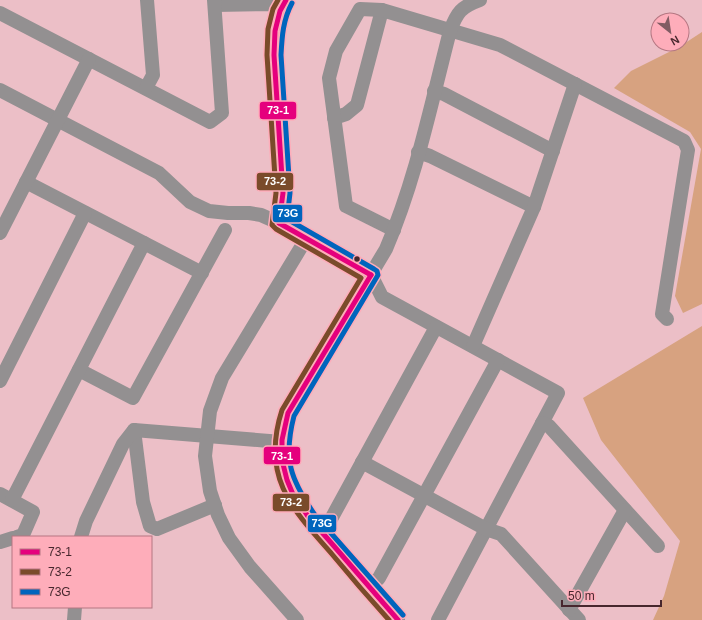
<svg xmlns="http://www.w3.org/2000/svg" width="702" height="620" font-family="Helvetica,sans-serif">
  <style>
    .forest { fill: #d7a280 }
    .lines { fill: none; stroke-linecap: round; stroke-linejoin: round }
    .minor { stroke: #939091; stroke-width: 14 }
    .bus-1-casing { stroke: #feadba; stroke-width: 8 }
    .bus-2-casing { stroke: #feadba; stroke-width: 8 }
    .bus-3-casing { stroke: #feadba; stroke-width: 8 }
    .bus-1 { stroke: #e5007d; stroke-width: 5 }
    .bus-2 { stroke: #7a4b2a; stroke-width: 5 }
    .bus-3 { stroke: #0065bd; stroke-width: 5 }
    .bus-dot { fill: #47272d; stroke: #feadba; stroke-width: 1.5 }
    .line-badge { stroke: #feadba; stroke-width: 1.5 }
    .badge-label { font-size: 11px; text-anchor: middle; font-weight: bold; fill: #fff }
  </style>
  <rect width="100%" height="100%" fill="#ecbfc7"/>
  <g class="forest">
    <path d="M702,32V304L683,313L675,296L701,149L690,132L614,88L631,71L679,47Z"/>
    <path d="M702,326V620H653L664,596L680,541L601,440L583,398Z"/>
  </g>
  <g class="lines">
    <g class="minor">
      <path d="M215,5L270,4L282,7"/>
      <path d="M0,13L210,122L222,113L214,0"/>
      <path d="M146,88L153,75L147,0"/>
      <path d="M0,90L159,173L190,202L209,211L228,213H249L261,215L279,223L371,275L382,297L558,393L438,620"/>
      <path d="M434,91L444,94L553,151"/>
      <path d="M334,118L346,114L357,105L382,10"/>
      <path d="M418,152L430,156L534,207"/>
      <path d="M26,182L202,273"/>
      <path d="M279,223L283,193L274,55L275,31L280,11L286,0"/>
      <path d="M394,230L346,206L329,78L336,51L360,9L382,10L500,45L684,141L688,150L662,314L667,319"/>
      <path d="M0,233L89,59"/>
      <path d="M473,346L534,207L575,84"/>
      <path d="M79,370L133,398L225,230"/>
      <path d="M0,381L85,213"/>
      <path d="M542,423L549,426L658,546"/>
      <path d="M134,430L143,502L150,526L157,529L215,505"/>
      <path d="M362,462L486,529L501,534L579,620"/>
      <path d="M0,494L33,512L23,535L17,537"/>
      <path d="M12,500L144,243"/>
      <path d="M320,531L330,521L436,327"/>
      <path d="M81,537L86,521L123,444L134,430L282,442"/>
      <path d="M0,542L13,538"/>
      <path d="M370,587L379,578L498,360"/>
      <path d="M569,610L625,510"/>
      <path d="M74,620L75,607"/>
      <path d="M297,620L250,567L229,538L218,515L210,491L205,456L210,411L222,378L306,239"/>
      <path d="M398,620C379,598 361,577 342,555C319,529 291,503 283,467C279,448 283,431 288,413L386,249C416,179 431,104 450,31C457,12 461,7 480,0"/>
    </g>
    <g class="bus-1-casing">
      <g id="bus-1">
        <path d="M279,223L283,193L274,55L275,31L280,11L286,0"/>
        <path d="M279,223L371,275"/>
        <path d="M371,275L288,413L282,440V460L287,480L292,492L307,515L398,620"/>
      </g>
    </g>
    <g class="bus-2-casing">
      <path id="bus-2" d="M278,0L273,9L268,29L267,55L276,193L272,225L276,229L361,278L282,410C261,475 290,507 331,553C350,576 369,598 389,620"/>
    </g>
    <g class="bus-3-casing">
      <path id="bus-3" d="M292,3C283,20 282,36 281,55L290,193L287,219L374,269L377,271L378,275L294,416C283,459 290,479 315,515L403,615"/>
    </g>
    <use href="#bus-1" class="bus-1"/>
    <use href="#bus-2" class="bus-2"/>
    <use href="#bus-3" class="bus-3"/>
  </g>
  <circle class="bus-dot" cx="357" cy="259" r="3.5"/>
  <g class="line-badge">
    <rect x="259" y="101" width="38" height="19" rx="4" fill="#e5007d"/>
    <rect x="256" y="172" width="38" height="19" rx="4" fill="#7a4b2a"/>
    <rect x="272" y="204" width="31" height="19" rx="4" fill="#0065bd"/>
    <rect x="263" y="446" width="38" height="19" rx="4" fill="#e5007d"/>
    <rect x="272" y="493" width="38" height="19" rx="4" fill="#7a4b2a"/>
    <rect x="307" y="514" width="30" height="19" rx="4" fill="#0065bd"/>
  </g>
  <g class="badge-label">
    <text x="278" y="114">73-1</text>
    <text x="275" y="185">73-2</text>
    <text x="288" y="217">73G</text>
    <text x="282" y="460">73-1</text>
    <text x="291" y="506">73-2</text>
    <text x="322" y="527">73G</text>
  </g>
  <rect x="12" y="536" width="140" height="72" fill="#feadba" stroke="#b57782"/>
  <rect x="20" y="549" width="20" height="6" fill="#e5007d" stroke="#b57782"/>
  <text x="48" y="556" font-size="12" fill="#47272d">73-1</text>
  <rect x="20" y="569" width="20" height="6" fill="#7a4b2a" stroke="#b57782"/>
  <text x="48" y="576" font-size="12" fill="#47272d">73-2</text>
  <rect x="20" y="589" width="20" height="6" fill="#0065bd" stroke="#b57782"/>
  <text x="48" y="596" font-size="12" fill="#47272d">73G</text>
  <g transform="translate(670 32) rotate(150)"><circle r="19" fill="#feadba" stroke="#b57782"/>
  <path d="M0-3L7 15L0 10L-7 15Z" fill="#815c63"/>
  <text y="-6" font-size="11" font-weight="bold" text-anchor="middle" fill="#47272d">N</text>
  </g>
  <path d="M562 600v6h99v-6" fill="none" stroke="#47272d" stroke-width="2"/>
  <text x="568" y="600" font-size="12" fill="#47272d" stroke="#feadba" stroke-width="3" paint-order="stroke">50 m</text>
</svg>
